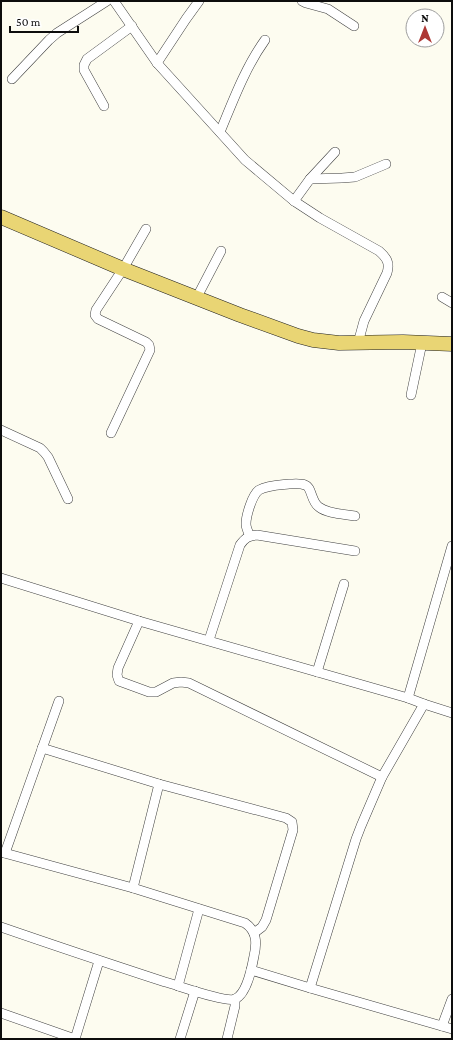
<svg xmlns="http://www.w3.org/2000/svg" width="453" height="1040" font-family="'Crimson Pro',serif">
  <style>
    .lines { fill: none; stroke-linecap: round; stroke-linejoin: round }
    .street-casing { stroke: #404040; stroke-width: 10 }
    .primary-casing { stroke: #1e1e1e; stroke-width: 15 }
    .street { stroke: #fff; stroke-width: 9 }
    .primary { stroke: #e9d574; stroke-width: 14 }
  </style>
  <rect width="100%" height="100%" fill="#fdfcf0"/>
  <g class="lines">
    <g class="street-casing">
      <g id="street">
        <path d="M114,1L157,63L245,160L294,201L320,218L379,251C387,258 390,263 387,273L364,321L358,343"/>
        <path d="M302,1L306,3L328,9L354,26"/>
        <path d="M157,63L186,19L199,1"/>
        <path d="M12,79L49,40L57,33L107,1"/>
        <path d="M104,106L84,70V65L87,59L132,26"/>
        <path d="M220,132C233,101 245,68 265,40"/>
        <path d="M310,179L342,178L355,177L386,164"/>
        <path d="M294,201L310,179L335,152"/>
        <path d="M197,297L221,251"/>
        <path d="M442,297L452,303"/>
        <path d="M411,395L422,343"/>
        <path d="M1,430L40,448L44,452L48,457L68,499"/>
        <path d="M111,433L150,350L149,345L146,342L98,319L95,315L96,310L123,269L146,229"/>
        <path d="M250,536C248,532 246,528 246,524C246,516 252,495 259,490C268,485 279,485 289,484C294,484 300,483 305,485C312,487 311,502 319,507C328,514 344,514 355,516"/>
        <path d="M1,578L139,621L408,698L424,704"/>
        <path d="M139,621L118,668L117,675L119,681L149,692H156L173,683L181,682L189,683L382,777"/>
        <path d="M209,640L240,545C245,538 248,536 257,535L355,551"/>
        <path d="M317,672L344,584"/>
        <path d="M408,698L452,546"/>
        <path d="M42,748L159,784L286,818L292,822L293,830L266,920L262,927L254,933"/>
        <path d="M1,852L133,888L245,923C257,931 257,943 254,956C252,967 247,994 235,999C226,1003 177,985 165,982C110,964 56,946 1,927"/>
        <path d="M5,853L59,701"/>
        <path d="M133,888L159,784"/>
        <path d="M251,970L310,988L452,1029"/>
        <path d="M178,986L199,909"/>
        <path d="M310,988L356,839L361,826L382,777L424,704L452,713"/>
        <path d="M1,1013L75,1039"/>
        <path d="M442,1026L452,999"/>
        <path d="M75,1039L99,961"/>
        <path d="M180,1039L195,991"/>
        <path d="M227,1039L235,1006V999"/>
      </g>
    </g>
    <g class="primary-casing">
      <path id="primary" d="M1,217L123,269L240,315L298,336L313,340L339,343L403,342L452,344"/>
    </g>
    <use href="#street" class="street"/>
    <use href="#primary" class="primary"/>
  </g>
  <rect width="453" height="1040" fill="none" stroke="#0d0d0d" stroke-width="4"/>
  <g transform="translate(425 28)"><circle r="19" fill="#ffffff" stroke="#9e9e9e"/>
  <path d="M0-3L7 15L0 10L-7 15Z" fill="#ae3835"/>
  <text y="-6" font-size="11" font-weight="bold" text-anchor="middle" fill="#0d0d0d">N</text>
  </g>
  <path d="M10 26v6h68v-6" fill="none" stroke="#0d0d0d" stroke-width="2"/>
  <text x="16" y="26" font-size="12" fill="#0d0d0d" stroke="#ffffff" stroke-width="3" paint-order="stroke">50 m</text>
</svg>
